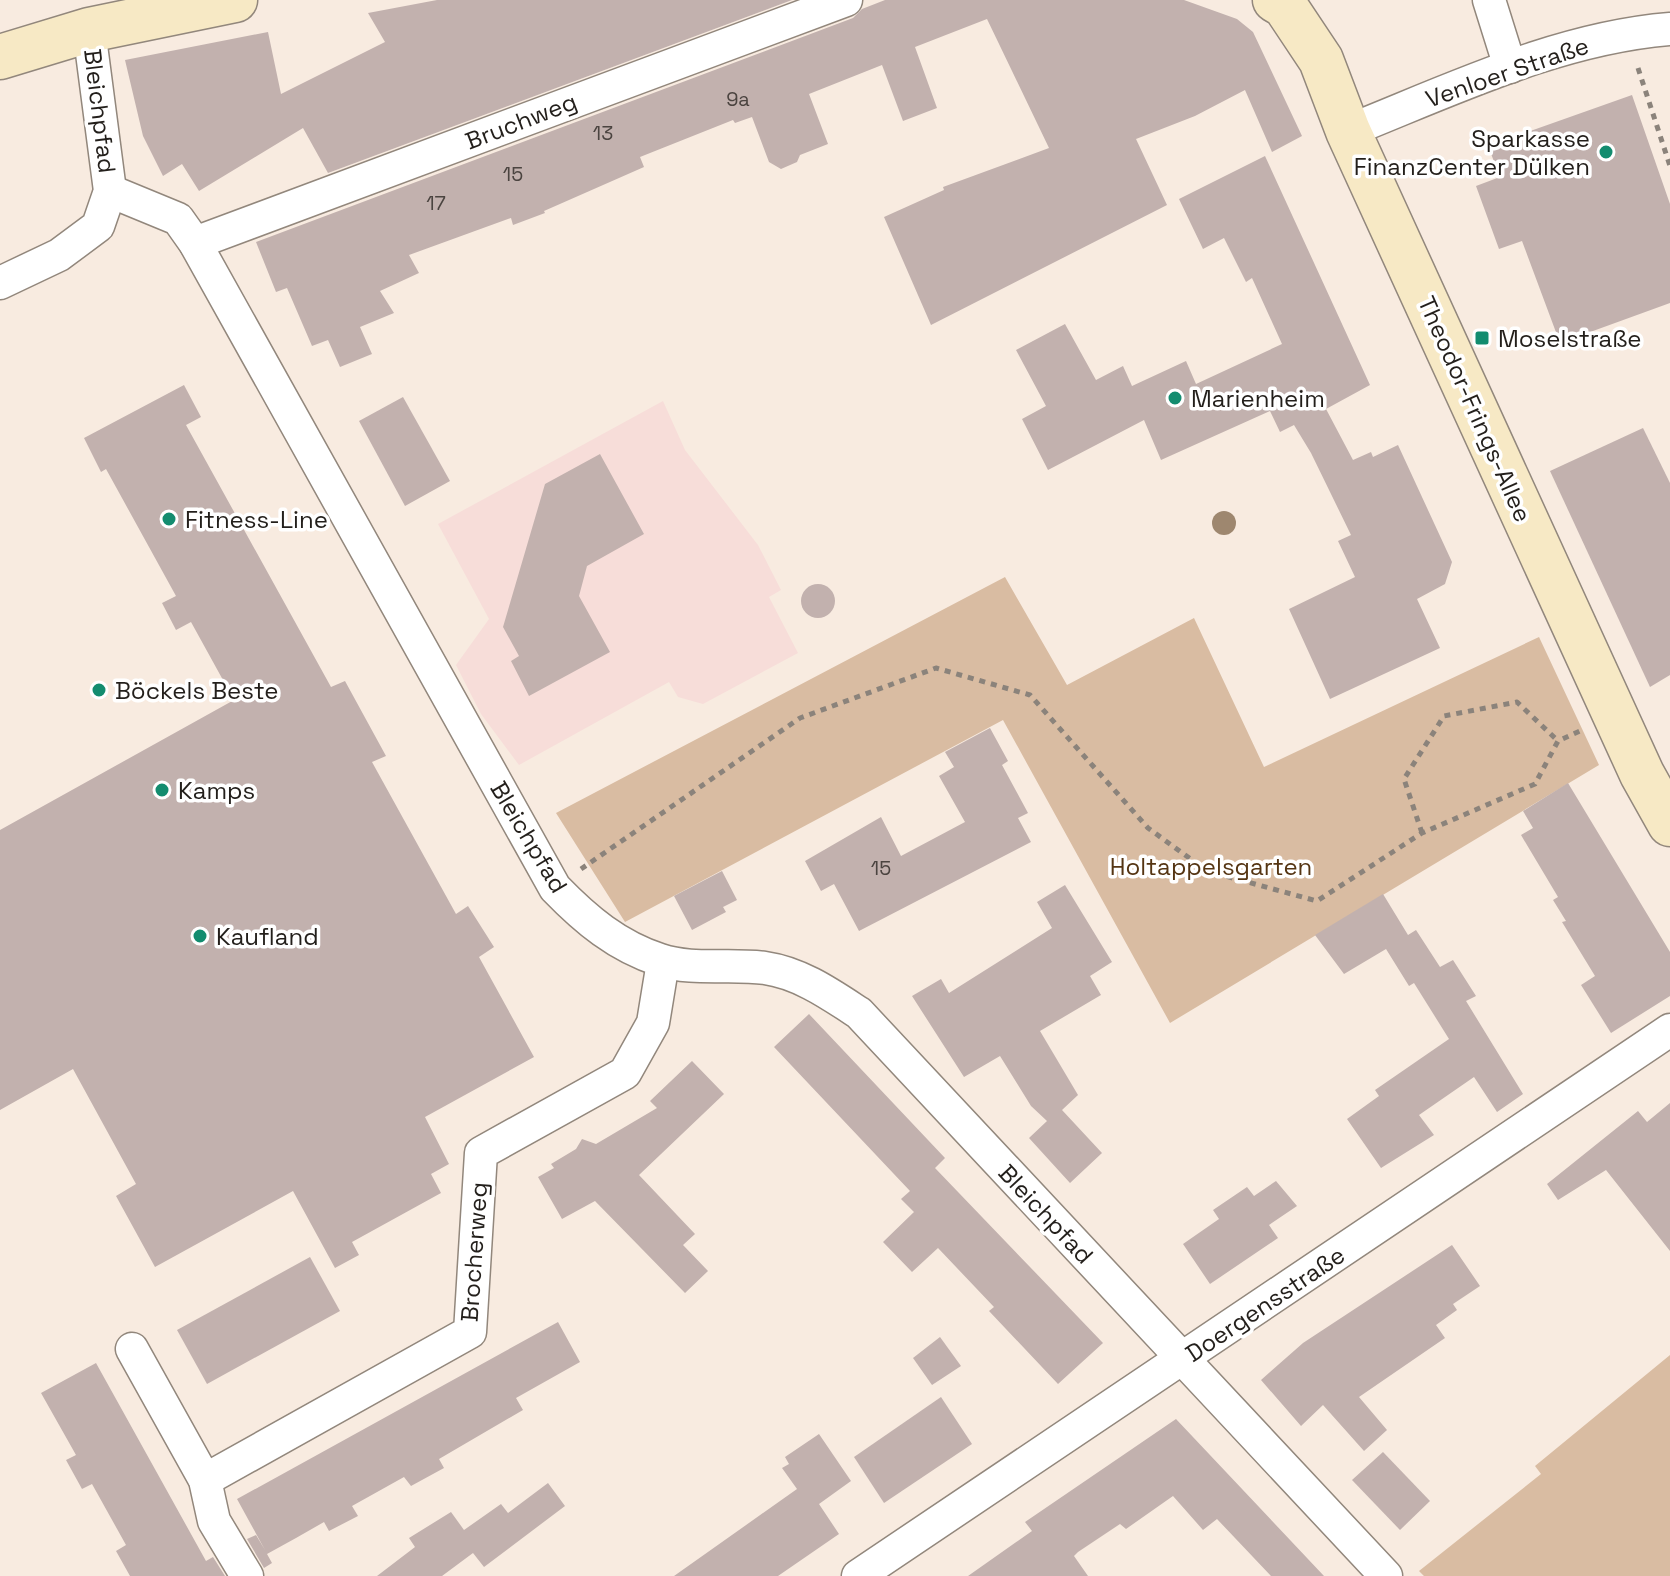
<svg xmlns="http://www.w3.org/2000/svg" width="1670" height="1576" font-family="'Space Grotesk',sans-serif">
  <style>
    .education { fill: #f7ddd9 }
    .green { fill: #d9bca2 }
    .building { fill: #c2b1ae }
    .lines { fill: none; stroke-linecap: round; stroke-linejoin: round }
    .street-casing { stroke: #92877c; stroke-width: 35 }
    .secondary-casing { stroke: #92877c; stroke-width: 47 }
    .path { stroke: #8b837b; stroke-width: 5; stroke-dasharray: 6 6; stroke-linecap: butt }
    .street { stroke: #fff; stroke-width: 32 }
    .secondary { stroke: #f7e9c5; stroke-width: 44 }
    .tree { fill: #9e876f }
    .poi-dot { fill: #138c6f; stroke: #fff; stroke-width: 3 }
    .labels { text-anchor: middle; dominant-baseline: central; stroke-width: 7; stroke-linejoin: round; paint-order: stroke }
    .number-label { font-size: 20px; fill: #4b4440 }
    .street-label { font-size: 24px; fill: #231f1b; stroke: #fff }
    .poi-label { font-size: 24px; fill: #231f1b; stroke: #fff; text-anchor: start }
    .park-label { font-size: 24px; fill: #553513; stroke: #fff }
  </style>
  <rect width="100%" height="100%" fill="#f8ebe0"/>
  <path class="education" d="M663,401L685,450L758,545L781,590L769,597L798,653L703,704L678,697L669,682L519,765L481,714L456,665L489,619L438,524Z"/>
  <g class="green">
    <path d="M1005,577L1067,685L1194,618L1264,767L1539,637L1599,765L1170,1023L1003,720L625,922L556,813Z"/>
    <path d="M1670,1355V1576H1424L1419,1571L1541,1474L1535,1466Z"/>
  </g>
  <g class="building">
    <path d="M437,0H792L328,173L303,128L199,191L182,164L163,176L143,136L125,60L268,32L281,94L385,42L368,13Z"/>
    <path d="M885,0H1184L1237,19L1253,32L1302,136L1272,152L1245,90L1195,116L1136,139L1167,205L931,325L884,217L944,190L943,187L1049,148L987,19L915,47L937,108L903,121L882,65L809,94L828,144L800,155L797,162L781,169L769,162L752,117L735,123L733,120L640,157L644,167L544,211L545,213L513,225L511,218L409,255L419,273L380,291L394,313L360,327L372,354L340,367L328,340L312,346L287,288L276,292L256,242L853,18L862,9Z"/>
    <path d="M1632,95L1670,204V303L1560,343L1522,241L1499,249L1476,186L1500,177L1488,146Z"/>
    <path d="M1265,156L1370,385L1326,409L1353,460L1371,452L1373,457L1398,445L1452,562L1445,584L1417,599L1440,648L1330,699L1289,609L1355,577L1338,541L1351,535L1311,453L1294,425L1280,432L1270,411L1161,460L1144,420L1048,470L1022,419L1046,406L1016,350L1065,324L1096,380L1123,366L1132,386L1186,361L1196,384L1282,344L1252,278L1246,282L1224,238L1203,249L1179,199Z"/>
    <path d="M184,385L201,417L186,425L331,687L345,681L386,756L372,762L456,914L468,906L494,947L479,957L534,1057L425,1117L449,1164L431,1174L441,1193L352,1242L359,1255L335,1268L293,1191L155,1267L116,1196L136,1184L73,1069L0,1110V830L234,700L191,622L176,630L162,603L176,596L106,469L101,472L84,438Z"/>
    <path d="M403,397L450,481L405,506L359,421Z"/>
    <path d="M1643,428L1670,483V675L1650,687L1550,471Z"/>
    <path d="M600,454L644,534L587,566L579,596L610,652L529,696L511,661L519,656L503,627L545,484Z"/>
    <circle cx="818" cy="601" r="17"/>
    <path d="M990,728L1008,761L1002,765L1028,813L1018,818L1031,842L859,931L834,884L821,891L805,861L881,817L901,856L965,822L939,776L954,767L945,752Z"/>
    <path d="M1568,783L1670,952V996L1611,1033L1581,985L1595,976L1562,922L1566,921L1553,900L1558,897L1521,835L1533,828L1523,811Z"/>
    <path d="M722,871L737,900L723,907L726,912L692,930L674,896Z"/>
    <path d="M1065,885L1112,962L1090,976L1101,995L1040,1031L1078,1095L1062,1110L1102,1153L1070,1183L1029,1138L1047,1121L1031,1106L1000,1056L964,1077L912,996L941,979L949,993L1052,928L1037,902Z"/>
    <path d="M1383,894L1408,935L1416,930L1440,967L1453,960L1476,996L1466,1001L1523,1094L1497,1112L1474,1077L1419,1115L1434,1135L1381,1168L1347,1119L1379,1096L1375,1090L1449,1039L1414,983L1409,986L1386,949L1344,974L1315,935Z"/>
    <path d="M809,1014L945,1158L935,1168L1103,1343L1058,1384L989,1311L994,1307L938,1248L912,1272L883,1242L914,1212L901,1199L910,1191L774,1047Z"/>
    <path d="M692,1061L724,1094L639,1175L695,1234L683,1245L708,1271L685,1293L595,1201L562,1219L538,1177L554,1168L551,1164L576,1149L582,1139L596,1144L657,1108L650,1101Z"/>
    <path d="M1670,1103V1251L1606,1170L1558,1200L1547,1184L1638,1111L1647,1122Z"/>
    <path d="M1276,1181L1297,1206L1269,1225L1278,1238L1210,1284L1183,1244L1219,1219L1213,1210L1247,1187L1254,1196Z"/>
    <path d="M1452,1245L1480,1286L1453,1304L1457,1310L1436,1325L1445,1338L1359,1397L1387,1430L1364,1451L1323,1405L1301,1426L1261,1380L1303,1343Z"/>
    <path d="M310,1257L340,1311L207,1384L177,1330Z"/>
    <path d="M558,1322L580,1362L516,1398L523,1410L439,1459L444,1468L411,1486L404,1477L352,1506L358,1516L329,1531L324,1522L296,1538L267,1554L272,1563L264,1568L247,1539L256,1535L265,1550L237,1499Z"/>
    <path d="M940,1337L961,1366L932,1385L913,1358Z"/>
    <path d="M96,1363L206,1561L213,1557L225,1576H130L116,1551L126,1545L92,1484L82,1489L66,1460L76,1455L41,1393Z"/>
    <path d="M941,1397L972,1444L884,1503L854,1457Z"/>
    <path d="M1176,1419L1324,1576H1271L1217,1519L1203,1530L1173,1496L1126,1529L1120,1524L1078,1552L1074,1556L1088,1576H968L1032,1531L1025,1522Z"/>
    <path d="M819,1434L851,1481L819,1504L839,1534L778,1576H674L797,1489L782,1468L789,1464L785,1457Z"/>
    <path d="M1383,1452L1430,1501L1400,1530L1352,1480Z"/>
    <path d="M548,1483L565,1506L484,1567L473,1553L442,1576H377L415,1547L409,1538L451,1512L464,1530L501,1504L508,1513Z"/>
  </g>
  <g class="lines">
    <g class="street-casing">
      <g id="street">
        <path d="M1489,0L1510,67"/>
        <path d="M1348,131C1451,90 1558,38 1670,29"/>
        <path d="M110,191L178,219L195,243L555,888C586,920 617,946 660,960C692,971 732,963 765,968C800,973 830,994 859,1013L1386,1576"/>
        <path d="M195,243L846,0"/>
        <path d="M0,283L59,255L98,226L110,191L89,30"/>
        <path d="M132,1349L205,1480L214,1521L247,1576"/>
        <path d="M205,1480L470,1332L481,1153L625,1073L653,1023L663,962"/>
        <path d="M858,1576L1670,1030"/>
      </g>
    </g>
    <g class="secondary-casing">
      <g id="secondary">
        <path d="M1275,0L1285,6L1321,60L1348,131L1642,774L1670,824"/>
        <path d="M0,57L89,30L235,0"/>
      </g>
    </g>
    <g class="path">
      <path d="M1638,68L1670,166"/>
      <path d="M1422,833L1404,779L1444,716L1517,702L1558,741"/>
      <path d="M581,869L800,718L936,668L1030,695L1148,828L1207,871L1317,901L1422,833L1535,784L1558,741L1580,731"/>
    </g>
    <use href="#street" class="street"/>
    <use href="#secondary" class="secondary"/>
  </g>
  <circle class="tree" cx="1224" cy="523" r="12"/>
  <g class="poi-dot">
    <circle cx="1606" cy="152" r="8"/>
    <rect x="1474" y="330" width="16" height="16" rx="4"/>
    <circle cx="1175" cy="398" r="8"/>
    <circle cx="169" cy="519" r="8"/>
    <circle cx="99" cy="690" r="8"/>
    <circle cx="162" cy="790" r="8"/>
    <circle cx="200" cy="936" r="8"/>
  </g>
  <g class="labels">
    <g class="number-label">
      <text x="738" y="99">9a</text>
      <text x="603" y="133">13</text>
      <text x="513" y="174">15</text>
      <text x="436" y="203">17</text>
      <text x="881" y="868">15</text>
    </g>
    <g class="street-label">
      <text transform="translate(1507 72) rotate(-19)">Venloer Straße</text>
      <text transform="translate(100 111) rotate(83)">Bleichpfad</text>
      <text transform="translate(521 121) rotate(-21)">Bruchweg</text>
      <text transform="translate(1475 409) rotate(66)">Theodor-Frings-Allee</text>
      <text transform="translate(529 837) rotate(59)">Bleichpfad</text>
      <text transform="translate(1046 1214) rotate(47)">Bleichpfad</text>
      <text transform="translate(474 1252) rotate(-86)">Brocherweg</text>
      <text transform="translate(1265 1304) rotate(-34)">Doergensstraße</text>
    </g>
    <g class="poi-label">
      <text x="1590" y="138" text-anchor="end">Sparkasse<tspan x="1590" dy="28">FinanzCenter Dülken</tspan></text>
      <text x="1498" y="338">Moselstraße</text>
      <text x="1191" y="398">Marienheim</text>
      <text x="185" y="519">Fitness-Line</text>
      <text x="115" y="690">Böckels Beste</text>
      <text x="178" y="790">Kamps</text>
      <text x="216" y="936">Kaufland</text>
    </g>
    <g class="park-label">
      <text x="1211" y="866">Holtappelsgarten</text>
    </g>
  </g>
</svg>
